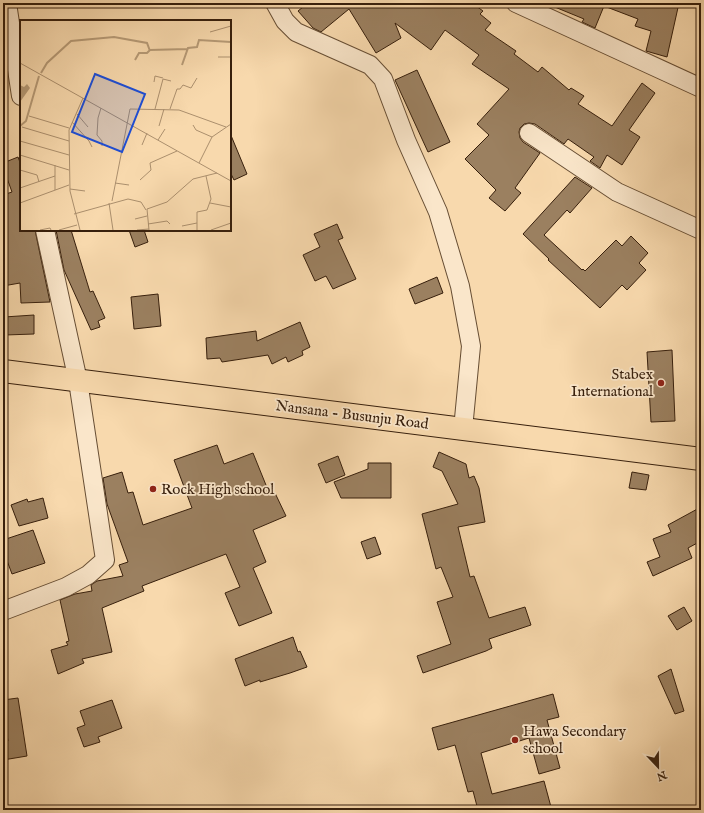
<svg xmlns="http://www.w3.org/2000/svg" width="704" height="813" font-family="'IM FELL English',serif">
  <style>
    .building { fill: #9b8060; stroke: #371f0c }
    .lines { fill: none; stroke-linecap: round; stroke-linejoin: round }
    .minor-casing { stroke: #674e34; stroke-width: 20 }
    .major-casing { stroke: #371f0c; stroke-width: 24 }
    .minor { stroke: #fae6ca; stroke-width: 18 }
    .major { stroke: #f8d9ad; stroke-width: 22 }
    .poi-dot { fill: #8f2418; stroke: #fae6ca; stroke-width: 1.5 }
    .labels { text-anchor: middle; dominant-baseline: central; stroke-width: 3.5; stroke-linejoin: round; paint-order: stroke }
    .poi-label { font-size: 15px; fill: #371f0c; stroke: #fae6ca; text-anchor: start }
    .street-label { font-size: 15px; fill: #371f0c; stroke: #fae6ca }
    .inset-river { fill: none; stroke: #b69a76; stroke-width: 2 }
    .inset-road { fill: none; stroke: #ab8f6d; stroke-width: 1 }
    .view { fill: #1d4ed8; fill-opacity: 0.15; stroke: #1d4ed8; stroke-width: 2 }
    .inset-edge { fill: none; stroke: #371f0c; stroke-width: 2 }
  </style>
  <rect width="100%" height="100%" fill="#f8d9ad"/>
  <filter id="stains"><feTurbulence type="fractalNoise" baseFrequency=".005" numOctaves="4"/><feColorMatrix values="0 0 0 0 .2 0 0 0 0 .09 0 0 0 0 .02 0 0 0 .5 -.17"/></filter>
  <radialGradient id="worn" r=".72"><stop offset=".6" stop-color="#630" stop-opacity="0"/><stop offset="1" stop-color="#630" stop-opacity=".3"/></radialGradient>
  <g class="building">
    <path d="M308,3H472L483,11L480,14L491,23L485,30L516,51L514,54L538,72L542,67L569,90L571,88L584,96L578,104L612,126L642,83L655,93L629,130L640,137L622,165L607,155L600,168L590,161L594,157L568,139L564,144L535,124L529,123L524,124L520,128L519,132L520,138L523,142L540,153L515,188L521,193L505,211L489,198L496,190L465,159L489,135L477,124L509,89L472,64L479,55L445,30L431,50L395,23L401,38L376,53L349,9L321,32L313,28L298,11Z"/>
    <path d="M545,3H679L667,57L646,51L651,31L635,26L638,19L604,6L595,28L582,22L584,19Z"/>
    <path d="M417,70L450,142L428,152L395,80Z"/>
    <path d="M230,133L247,174L234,180L230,172Z"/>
    <path d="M18,157L21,165V230H35L50,302L21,303L20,283L3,286V195L12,192L3,167V163Z"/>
    <path d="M575,177L592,188L570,213L567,210L544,235L582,270L583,269L585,271L616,240L622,246L631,236L648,253L639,263L646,270L627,290L622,285L600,308L548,260L549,259L523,234Z"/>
    <path d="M337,224L343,238L338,240L356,279L333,289L326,276L315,281L303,255L320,247L314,234Z"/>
    <path d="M56,230H71L90,292L93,291L105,318L98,321L100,327L91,330L64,270Z"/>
    <path d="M129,230H144L148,242L135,247Z"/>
    <path d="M437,277L443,293L415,304L409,289Z"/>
    <path d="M158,294L161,326L134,329L131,297Z"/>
    <path d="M34,315V334L5,335L4,317Z"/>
    <path d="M300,322L310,347L302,351L303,355L288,362L286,357L272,364L268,355L222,362L220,358L207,359L206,338L256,331L257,341Z"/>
    <path d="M672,350L675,421L651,422L647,352Z"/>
    <path d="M217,445L224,464L253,453L270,495L275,493L286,516L253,530L266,562L253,568L272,613L239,626L225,593L240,587L226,554L142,586L144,591L102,608L112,652L82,659L84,663L58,674L51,650L68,645L66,642L69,641L60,600L75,594L92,591L91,585L97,581L123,576L119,565L128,562L107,504L103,478L122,472L128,493L133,492L143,525L192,508L174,460Z"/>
    <path d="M439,452L466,464L469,478L474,476L479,488L485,522L458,527L470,577L474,576L489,618L525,607L531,625L489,639L492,648L486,651L423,673L417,656L451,644L437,602L453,597L441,567L436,569L422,514L458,504L442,471L433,467Z"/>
    <path d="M338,456L345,475L326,483L318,464Z"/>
    <path d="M368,463H391V498H341L334,482L368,469Z"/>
    <path d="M632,472L649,475L646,490L629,488Z"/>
    <path d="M43,498L48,518L19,526L11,505L27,499L28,502Z"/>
    <path d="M701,507V541L688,548L692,558L653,576L647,562L660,557L653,539L671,532L668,525Z"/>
    <path d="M33,530L45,563L12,574L3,550V540Z"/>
    <path d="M375,537L381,554L367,559L361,542Z"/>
    <path d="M684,607L692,621L677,630L668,616Z"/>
    <path d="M293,637L298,652L300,651L307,667L290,673L260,682V680L245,686L235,659Z"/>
    <path d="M671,669L684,711L675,714L658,676Z"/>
    <path d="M553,694L559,717L547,720L560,768L539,774L529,738L481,753L492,794L544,781L551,807L537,810H478L473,791L468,792L455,745L438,750L432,728Z"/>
    <path d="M18,698L27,756L3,760V742L8,741L3,710V700Z"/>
    <path d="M112,700L122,728L98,737L100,742L84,747L77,728L85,725L80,711Z"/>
  </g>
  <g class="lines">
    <g class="minor-casing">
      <g id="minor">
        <path d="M7,3L21,96"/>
        <path d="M275,3L285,21L296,32L370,65L383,79L406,140L438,212L460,286L471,346L463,429"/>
        <path d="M516,3L701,88"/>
        <path d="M529,133L617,192L701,230"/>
        <path d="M3,611L66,587L88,575L105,560L78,381L45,230"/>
      </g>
    </g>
    <g class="major-casing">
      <path id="major" d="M3,371L701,459"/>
    </g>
    <use href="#minor" class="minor"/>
    <use href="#major" class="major"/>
  </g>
  <g class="poi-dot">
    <circle cx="661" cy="383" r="4"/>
    <circle cx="153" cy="489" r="4"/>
    <circle cx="515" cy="740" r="4"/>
  </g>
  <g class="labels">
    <g class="poi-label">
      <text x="653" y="374" text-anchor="end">Stabex<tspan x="653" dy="17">International</tspan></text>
      <text x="161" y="489">Rock High school</text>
      <text x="523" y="731">Hawa Secondary<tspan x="523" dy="17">school</tspan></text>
    </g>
    <g class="street-label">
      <text transform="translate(352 415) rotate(7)">Nansana - Busunju Road</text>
    </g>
  </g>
  <g transform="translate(20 20)">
    <rect width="211" height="211" fill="#f8d9ad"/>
    <path d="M7,64L10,68L0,82V65L4,67Z" fill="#b69a76"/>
    <path class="inset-river" d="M115,40L119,33H127L130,30L167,29M162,45L168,28L177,27L179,20L211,22M21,53L27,43L51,21L94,17L127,23L130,31M0,106L6,101L19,56"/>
    <path class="inset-road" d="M190,12L211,6M198,37H211M0,43L211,161M134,62L135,56L143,58M81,88L78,98L77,115L82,121V126M135,89L143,59L151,61M150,89L157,69H160L163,65L171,68L177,58M57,94L68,107M9,96L49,108M52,102L69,121L72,127M173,105L176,110L192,117M139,106L144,89M2,107L49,121M138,120L145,109M0,121L49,135M122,125L127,113M0,135L49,150M179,143L192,117L211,104M35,145V170M0,150L17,155L19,162M120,160L131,150L130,143L157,131M95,163L109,165M0,168L35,156M50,169L65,171M92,181L110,89L159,90L206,107M0,183L49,165M89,183L93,210M190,183L211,187M54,194L108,179L121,182L126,190M115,199L127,196M128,204L147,201L150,204M162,206L177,203M20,210L30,208L31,210M39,210L57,205M60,210L50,171L49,110L63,78M117,210L129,209M129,210L127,189L147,182L173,159L197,153M177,210V192L187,190L191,179L186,156M191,210L211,203"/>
    <path class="view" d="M75,54L125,74L102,132L52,112Z"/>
    <rect width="211" height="211" class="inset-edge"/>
  </g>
  <rect width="704" height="813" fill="none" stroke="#f8d9ad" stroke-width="16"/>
  <rect x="4" y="4" width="696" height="805" fill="none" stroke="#371f0c" stroke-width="2"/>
  <rect x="8" y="8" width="688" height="797" fill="none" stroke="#371f0c"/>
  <g transform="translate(658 767) rotate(158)" stroke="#fae6ca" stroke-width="3" paint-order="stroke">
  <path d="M0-3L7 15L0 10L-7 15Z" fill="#371f0c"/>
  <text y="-6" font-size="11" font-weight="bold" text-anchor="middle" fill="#371f0c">N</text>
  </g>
  <rect width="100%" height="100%" filter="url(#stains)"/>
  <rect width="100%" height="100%" fill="url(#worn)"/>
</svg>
